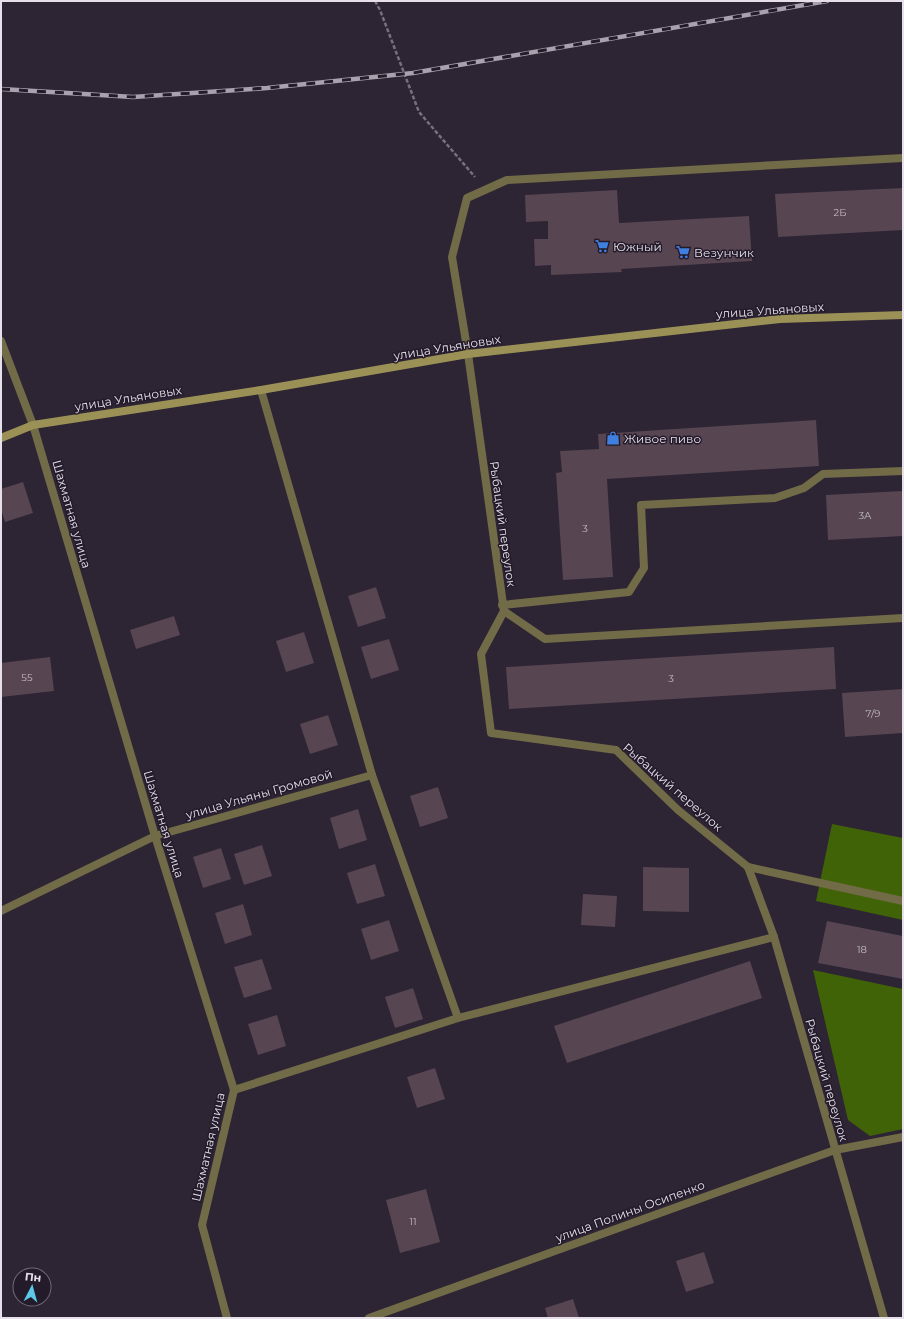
<svg xmlns="http://www.w3.org/2000/svg" width="904" height="1319" font-family="Montserrat,sans-serif">
  <style>
    .forest { fill: #406307 }
    .building { fill: #574552 }
    .lines { fill: none; stroke-linecap: round; stroke-linejoin: round }
    .path { stroke: #78707e; stroke-width: 2.5; stroke-dasharray: 4 2; stroke-linecap: butt }
    .lane { stroke: #716b47; stroke-width: 8 }
    .street { stroke: #716b47; stroke-width: 8 }
    .secondary { stroke: #9b9156; stroke-width: 8 }
    .rail-casing { stroke: #a9a2ae; stroke-width: 4.5 }
    .rail { stroke: #231a2a; stroke-width: 3; stroke-dasharray: 9; stroke-linecap: butt }
    .labels { text-anchor: middle; dominant-baseline: central; stroke-width: 3; stroke-linejoin: round; paint-order: stroke }
    .number-label { font-size: 10px; fill: #c2b9c5 }
    .poi-label { font-size: 12px; fill: #e6e0eb; stroke: #231a2a; text-anchor: start }
    .street-label { font-size: 12px; fill: #e6e0eb; stroke: #231a2a }
  </style>
  <rect width="100%" height="100%" fill="#2d2434"/>
  <g class="forest">
    <path d="M832,824L903,838V920L816,901Z"/>
    <path d="M813,970L903,989V1129L870,1136L848,1120Z"/>
  </g>
  <g class="building">
    <path d="M903,188V230L778,237L775,194Z"/>
    <path d="M617,190L619,223L749,216L752,261L621,269L622,272L551,275V265L535,266L534,239H548V221L526,222L525,195Z"/>
    <path d="M816,420L819,466L607,479L613,577L563,580L556,473L562,472L560,451L599,449L598,434Z"/>
    <path d="M23,482L33,513L5,522L1,509V489Z"/>
    <path d="M903,491V536L828,540L826,495Z"/>
    <path d="M376,587L386,618L358,627L348,596Z"/>
    <path d="M174,616L180,635L136,649L130,630Z"/>
    <path d="M304,632L314,663L286,672L276,641Z"/>
    <path d="M389,639L399,670L371,679L361,647Z"/>
    <path d="M834,647L836,689L509,709L506,667Z"/>
    <path d="M50,657L54,691L1,697V663Z"/>
    <path d="M903,689V733L845,737L842,693Z"/>
    <path d="M328,715L338,745L310,754L300,724Z"/>
    <path d="M438,787L448,818L420,827L410,796Z"/>
    <path d="M358,809L367,840L339,849L330,818Z"/>
    <path d="M262,845L272,876L244,885L234,854Z"/>
    <path d="M221,848L231,879L203,888L193,857Z"/>
    <path d="M375,864L385,896L357,904L347,873Z"/>
    <path d="M643,867L689,868V912L643,911Z"/>
    <path d="M583,894L617,896L615,927L581,925Z"/>
    <path d="M243,904L252,935L225,944L215,913Z"/>
    <path d="M389,920L399,951L371,960L361,929Z"/>
    <path d="M827,921L903,936V979L818,963Z"/>
    <path d="M262,959L272,989L244,998L234,967Z"/>
    <path d="M750,961L762,998L567,1063L554,1026Z"/>
    <path d="M413,988L423,1019L395,1028L385,997Z"/>
    <path d="M277,1015L286,1046L258,1055L248,1024Z"/>
    <path d="M435,1068L445,1099L417,1108L407,1077Z"/>
    <path d="M426,1189L440,1242L400,1253L386,1200Z"/>
    <path d="M704,1252L714,1283L686,1292L676,1261Z"/>
    <path d="M573,1299L579,1318H548L545,1308Z"/>
  </g>
  <g class="lines">
    <path class="path" d="M375,1L380,10L419,112L475,177"/>
    <g class="lane">
      <path d="M468,354L452,257L467,198L507,180L903,158"/>
      <path d="M502,605L629,592L644,568L641,505L775,498L804,488L823,474L903,471"/>
      <path d="M504,611L545,639L903,618"/>
      <path d="M748,867L903,901"/>
      <path d="M234,1090L458,1018L774,937"/>
    </g>
    <g class="street">
      <path d="M1,341L33,425L155,836L234,1090L202,1225L227,1318"/>
      <path d="M468,354L504,611L481,654L491,733L616,750L678,810L748,867L774,937L884,1318"/>
      <path d="M261,390L372,775L458,1018"/>
      <path d="M1,911L155,836L372,775"/>
      <path d="M369,1318L835,1150L903,1137"/>
    </g>
    <path class="secondary" d="M1,438L33,425L261,390L468,354L780,319L903,315"/>
    <g class="rail-casing">
      <path id="rail" d="M1,89L133,97L267,88L413,73L827,1"/>
    </g>
    <use href="#rail" class="rail"/>
  </g>
  <defs>
    <g id="supermarket-bare" transform="scale(1.08)"><path d="M-6-5.5h2.5l.6 2H6L4.5 2H-2.5L-4.4-4H-6ZM-1.5 3.2a1.3 1.3 0 1 0 .1 0ZM3 3.2a1.3 1.3 0 1 0 .1 0Z" fill="#3f7fe0" stroke="#231a2a" stroke-width="2.5" paint-order="stroke"/></g>
    <g id="shop-bare" transform="scale(1.08)"><path d="M-5-2.5h2.3a2.7 3.5 0 0 1 5.4 0H5L5.5 6h-11ZM-1.5-2.5h3a1.5 2.3 0 0 0-3 0Z" fill="#3f7fe0" stroke="#231a2a" stroke-width="2.5" paint-order="stroke"/></g>
  </defs>
  <g fill-rule="evenodd">
    <use href="#supermarket-bare" x="602" y="246"/>
    <use href="#supermarket-bare" x="683" y="252"/>
    <use href="#shop-bare" x="613" y="438"/>
  </g>
  <g class="labels">
    <g class="number-label">
      <text x="840" y="212">2Б</text>
      <text x="865" y="515">3А</text>
      <text x="585" y="528">3</text>
      <text x="27" y="677">55</text>
      <text x="671" y="678">3</text>
      <text x="873" y="713">7/9</text>
      <text x="862" y="949">18</text>
      <text x="413" y="1221">11</text>
    </g>
    <g class="poi-label">
      <text x="613" y="246">Южный</text>
      <text x="694" y="252">Везунчик</text>
      <text x="624" y="438">Живое пиво</text>
    </g>
    <g class="street-label">
      <text transform="translate(770 310) rotate(-4)">улица Ульяновых</text>
      <text transform="translate(447 347) rotate(-9)">улица Ульяновых</text>
      <text transform="translate(128 398) rotate(-9)">улица Ульяновых</text>
      <text transform="translate(72 514) rotate(74)">Шахматная улица</text>
      <text transform="translate(503 524) rotate(82)">Рыбацкий переулок</text>
      <text transform="translate(673 787) rotate(41)">Рыбацкий переулок</text>
      <text transform="translate(259 794) rotate(-16)">улица Ульяны Громовой</text>
      <text transform="translate(164 824) rotate(73)">Шахматная улица</text>
      <text transform="translate(827 1080) rotate(74)">Рыбацкий переулок</text>
      <text transform="translate(208 1147) rotate(-77)">Шахматная улица</text>
      <text transform="translate(630 1211) rotate(-20)">улица Полины Осипенко</text>
    </g>
  </g>
  <rect width="904" height="1319" fill="none" stroke="#e6e0eb" stroke-width="4"/>
  <g transform="translate(32 1287) rotate(6)"><circle r="19" fill="#231a2a" stroke="#716977"/>
  <path d="M0-3L7 15L0 10L-7 15Z" fill="#5dc7e8"/>
  <text y="-6" font-size="11" font-weight="bold" text-anchor="middle" fill="#e6e0eb">Пн</text>
  </g>
</svg>
